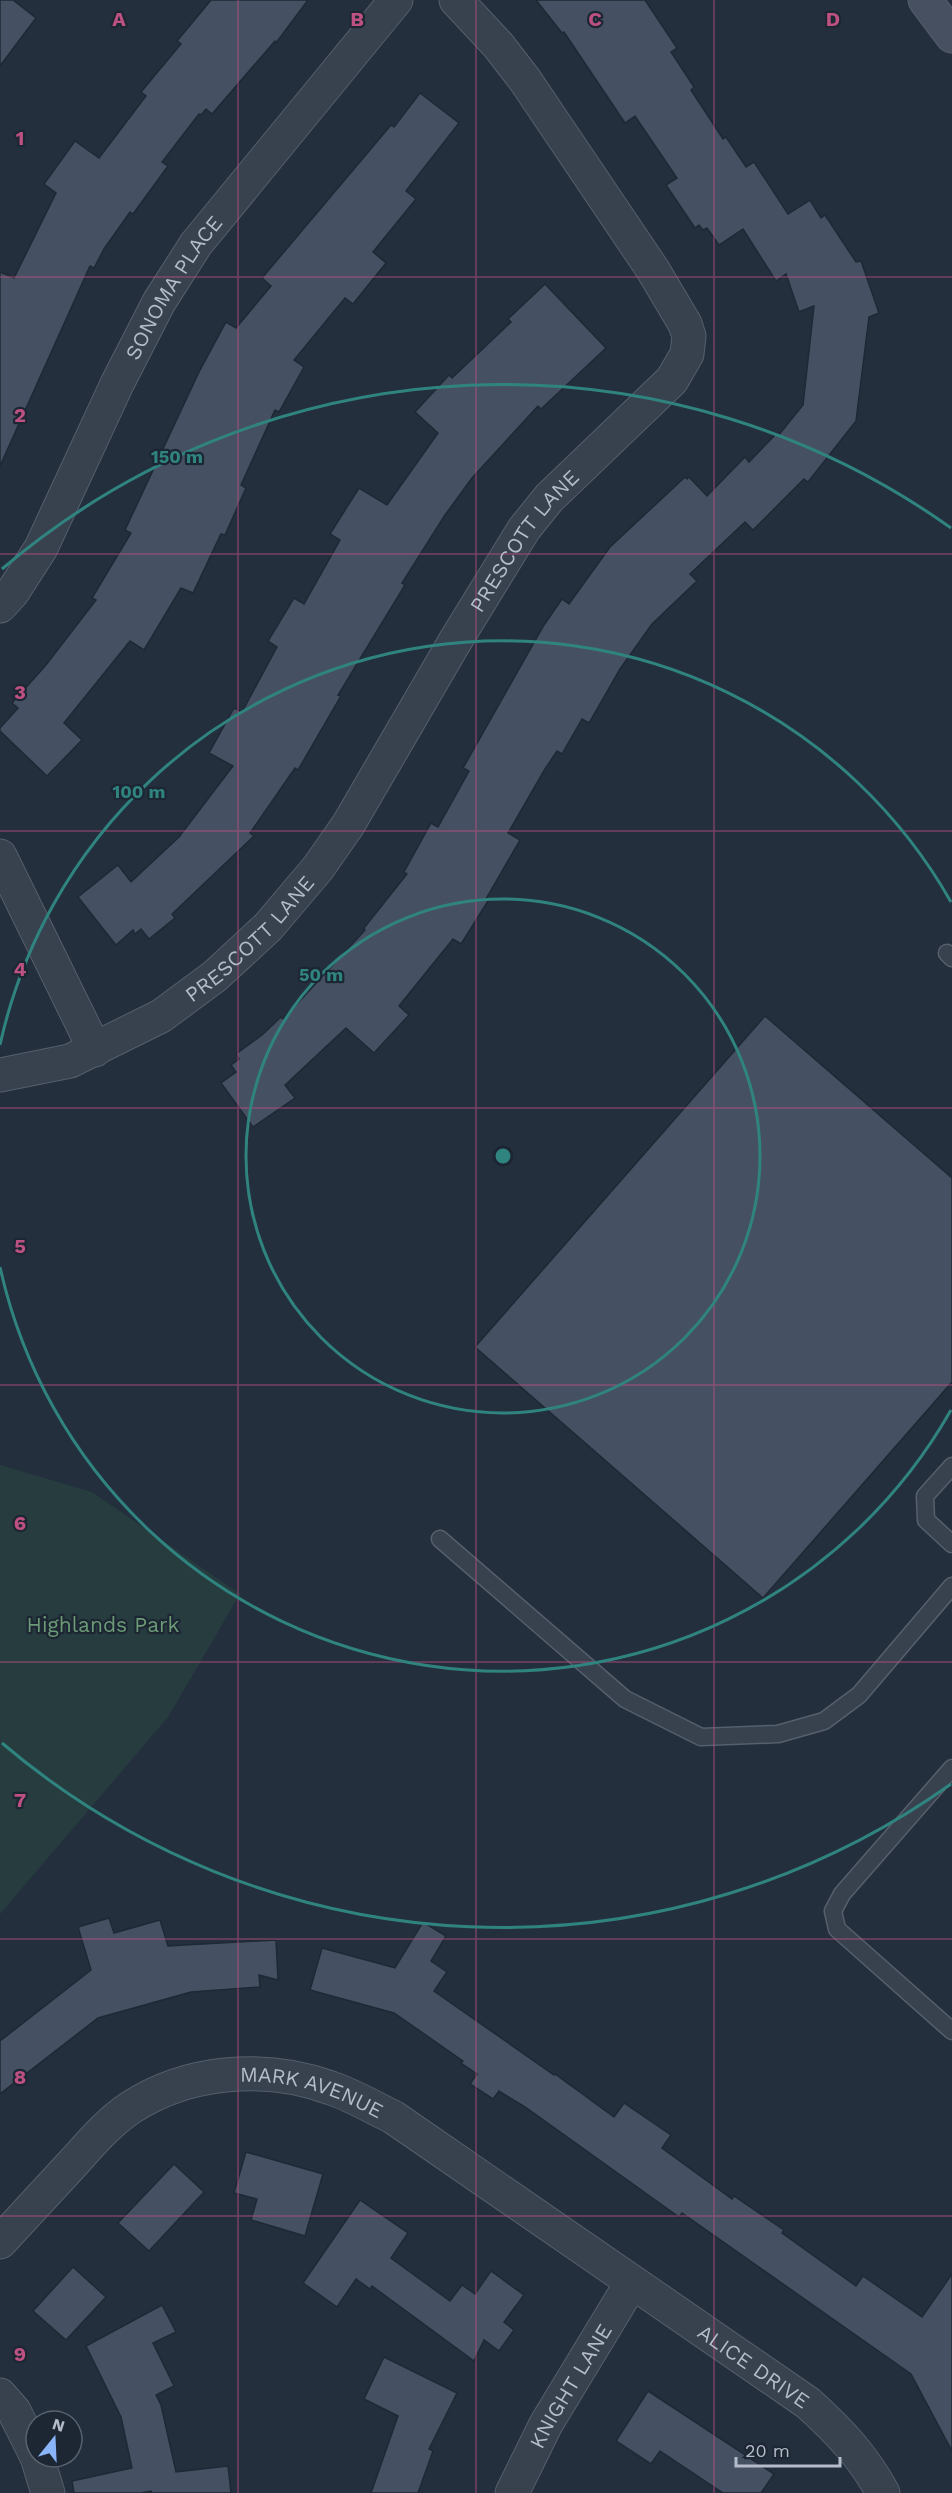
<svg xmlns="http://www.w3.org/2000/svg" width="952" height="2493" font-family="'Work Sans',sans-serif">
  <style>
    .green { fill: #263c3f }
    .building { fill: #455162; stroke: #1f2835; stroke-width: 1.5 }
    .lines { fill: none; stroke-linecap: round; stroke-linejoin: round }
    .service-casing { stroke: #565f6c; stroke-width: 19 }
    .minor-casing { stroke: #565f6c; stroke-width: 35 }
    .secondary-casing { stroke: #565f6c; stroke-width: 35 }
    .service { stroke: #38414e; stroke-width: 16 }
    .minor { stroke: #38414e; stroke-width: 33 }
    .secondary { stroke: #465061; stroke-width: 33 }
    .grid { fill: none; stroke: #bd5182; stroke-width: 1.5; stroke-opacity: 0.55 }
    .ring { fill: none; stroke: #308480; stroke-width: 3 }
    .labels { text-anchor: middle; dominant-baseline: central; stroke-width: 4.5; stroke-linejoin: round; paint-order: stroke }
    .street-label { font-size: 21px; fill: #b4bcc9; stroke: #1d2633 }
    .park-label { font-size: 21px; fill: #6b9a76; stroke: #1d2633 }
    .grid-label { font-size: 20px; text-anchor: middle; font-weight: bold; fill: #bd5182; stroke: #1d2633; stroke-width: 4.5; stroke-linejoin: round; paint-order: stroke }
    .centre { fill: #308480; stroke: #1d2633; stroke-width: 3 }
    .ring-label { font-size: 18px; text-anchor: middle; font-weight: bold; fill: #308480; stroke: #1d2633; stroke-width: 4.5; stroke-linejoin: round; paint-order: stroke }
  </style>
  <rect width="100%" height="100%" fill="#242f3e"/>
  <path class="green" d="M0,1465L92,1492L240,1594L168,1717L0,1914Z"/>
  <g class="building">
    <path d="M0,0H13L36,18L0,66Z"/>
    <path d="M211,0H308L276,43L275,41L212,114L206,109L201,115L199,114L162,162L168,166L133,214L130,212L104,249L94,268L90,266L0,466V272L14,278L56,193L44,184L75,141L99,158L146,96L141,92L181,44L177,41Z"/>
    <path d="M536,0H645L677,48L671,52L694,87L691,90L723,139L726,137L746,167L754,162L788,214L810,200L821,218L825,215L856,262L861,261L879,313L869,317L856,421L808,482L804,479L753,530L745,522L690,574L697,581L652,624L620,669L589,723L582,719L562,754L557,751L545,769L508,833L520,840L486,899L488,901L461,944L453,939L399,1006L409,1015L374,1053L346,1028L285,1085L295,1098L253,1127L221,1083L236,1072L231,1065L239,1059L236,1054L262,1035L281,1017L283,1019L365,930L364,928L407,874L404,872L431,823L438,827L469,771L463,768L544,625L562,599L569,604L610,547L685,477L687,479L689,477L707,496L745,457L749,462L776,434L778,436L803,405L814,306L799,312L786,274L776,281L743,229L719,245L707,228L703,230L699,225L695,228L666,185L677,178L635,116L625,123L564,32L562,33Z"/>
    <path d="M420,93L459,123L406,191L416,199L373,252L386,263L353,304L345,298L294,360L304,367L279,412L275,410L241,485L246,488L225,535L221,534L193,593L181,588L144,650L130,641L64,723L82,740L47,776L0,731V728L18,708L12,703L46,665L96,600L92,598L131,533L125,530L199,372L226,322L236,328L271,286L262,278L391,125L394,127Z"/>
    <path d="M545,284L606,348L541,409L538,406L472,478L445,515L402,583L405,585L338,695L341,696L298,770L295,768L250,833L254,836L172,914L175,918L149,939L141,929L135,934L133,930L116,945L78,897L118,865L131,882L179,837L233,766L209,753L234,708L242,712L277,647L268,641L294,598L304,604L340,540L330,534L359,488L387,505L438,433L415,412L449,375L452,378L511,322L508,319Z"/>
    <path d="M765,1016L952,1178V1382L763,1598L475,1347Z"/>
    <path d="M109,1918L114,1933L160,1920L168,1946L276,1940L278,1980L259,1975L260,1987L191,1992L98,2018L0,2094V2041L91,1970L78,1927Z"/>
    <path d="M423,1922L446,1936L431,1961L447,1972L434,1991L554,2075L555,2074L614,2117L624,2103L671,2135L662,2148L732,2199L734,2196L784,2230L782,2233L856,2286L863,2276L922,2317L952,2274V2451L911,2374L682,2213L679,2217L525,2107L499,2091L493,2099L470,2084L477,2074L461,2063L463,2061L394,2013L310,1990L322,1948L395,1968Z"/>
    <path d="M246,2152L323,2174L305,2236L251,2220L257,2199L234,2193Z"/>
    <path d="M174,2164L204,2192L149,2251L118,2223Z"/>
    <path d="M360,2200L408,2233L391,2258L450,2301L462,2285L475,2294L491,2271L524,2295L504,2322L514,2330L499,2351L484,2340L474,2361L372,2286L370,2289L356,2279L337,2307L303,2283Z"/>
    <path d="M73,2267L106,2297L66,2340L33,2311Z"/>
    <path d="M162,2305L176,2332L153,2343L174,2386L156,2395L161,2405L176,2472L228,2466L231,2493H152L151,2491L141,2493H74L72,2481L132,2468L121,2417L86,2346Z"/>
    <path d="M384,2357L457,2393L429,2449L433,2451L418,2493H371L398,2416L364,2399Z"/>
    <path d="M648,2391L774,2474L761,2493H723L660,2451L651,2464L616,2441Z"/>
  </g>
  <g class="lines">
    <g class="service-casing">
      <g id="service">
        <path d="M947,953L952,958"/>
        <path d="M952,1466L925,1496L926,1520L952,1544"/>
        <path d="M440,1539L625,1699L701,1737L778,1734L824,1721L859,1695L952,1586"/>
        <path d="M952,1768L842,1894L833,1911L837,1929L952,2031"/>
      </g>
    </g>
    <g class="minor-casing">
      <g id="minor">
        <path id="s1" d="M0,606L12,593L41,548L117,384L159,302L196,244L396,0"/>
        <path d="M0,856L95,1050"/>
        <path id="s2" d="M0,1075L70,1061L161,1016L215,976L268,927L318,868L348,825L454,643L524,529L549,498L672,380L687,354L689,336L685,324L653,270L525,80L498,45L456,0"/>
        <path id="s3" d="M0,2242C25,2215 49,2189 74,2162C91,2143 108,2123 130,2108C188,2070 266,2064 331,2088C352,2095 372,2107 393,2117L808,2403C839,2431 863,2456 883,2493"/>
        <path d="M0,2395L14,2411L36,2455"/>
        <path d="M37,2457L48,2493"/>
        <path id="s4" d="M512,2493L546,2424L632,2282"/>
      </g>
    </g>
    <g class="secondary-casing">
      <path id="secondary" d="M925,0L952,36"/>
    </g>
    <use href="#service" class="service"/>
    <use href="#minor" class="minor"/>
    <use href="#secondary" class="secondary"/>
  </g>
  <path class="grid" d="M238,0V2493M476,0V2493M714,0V2493M0,277H952M0,554H952M0,831H952M0,1108H952M0,1385H952M0,1662H952M0,1939H952M0,2216H952"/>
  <g class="ring">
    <circle cx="503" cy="1156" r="257"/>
    <path d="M951 1410A515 515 0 0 1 0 1267M0 1045A515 515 0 0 1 951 902"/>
    <path d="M951 1784A772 772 0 0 1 2 1743M2 569A772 772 0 0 1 951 528"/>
  </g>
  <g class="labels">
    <g class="street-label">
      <text stroke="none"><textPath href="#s1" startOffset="364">SONOMA PLACE</textPath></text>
      <text stroke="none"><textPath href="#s2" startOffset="777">PRESCOTT LANE</textPath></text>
      <text stroke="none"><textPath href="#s2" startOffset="291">PRESCOTT LANE</textPath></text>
      <text stroke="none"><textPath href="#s3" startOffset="378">MARK AVENUE</textPath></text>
      <text stroke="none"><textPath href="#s3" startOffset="903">ALICE DRIVE</textPath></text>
      <text stroke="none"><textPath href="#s4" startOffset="122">KNIGHT LANE</textPath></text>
    </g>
    <g class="park-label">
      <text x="103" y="1624">Highlands Park</text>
    </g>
  </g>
  <g class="grid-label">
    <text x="119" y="26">A</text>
    <text x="357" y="26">B</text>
    <text x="595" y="26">C</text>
    <text x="833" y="26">D</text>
    <text x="20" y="145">1</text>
    <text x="20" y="422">2</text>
    <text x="20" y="699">3</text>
    <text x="20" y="976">4</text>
    <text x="20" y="1253">5</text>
    <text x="20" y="1530">6</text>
    <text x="20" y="1807">7</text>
    <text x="20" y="2084">8</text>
    <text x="20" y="2361">9</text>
  </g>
  <circle cx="503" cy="1156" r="9" class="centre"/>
  <g class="ring-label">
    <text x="177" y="463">150 m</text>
    <text x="139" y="798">100 m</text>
    <text x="321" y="981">50 m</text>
  </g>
  <g transform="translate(54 2439) rotate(18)"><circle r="28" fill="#1d2633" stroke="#59626f" stroke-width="1.5"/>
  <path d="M0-4.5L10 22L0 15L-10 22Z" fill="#8ab4f8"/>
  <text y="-9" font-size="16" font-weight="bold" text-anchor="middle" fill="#b4bcc9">N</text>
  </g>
  <path d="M736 2457v9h104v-9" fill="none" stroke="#b4bcc9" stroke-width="3"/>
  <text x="745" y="2457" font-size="18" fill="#b4bcc9" stroke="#1d2633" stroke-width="4.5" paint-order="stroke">20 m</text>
</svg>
